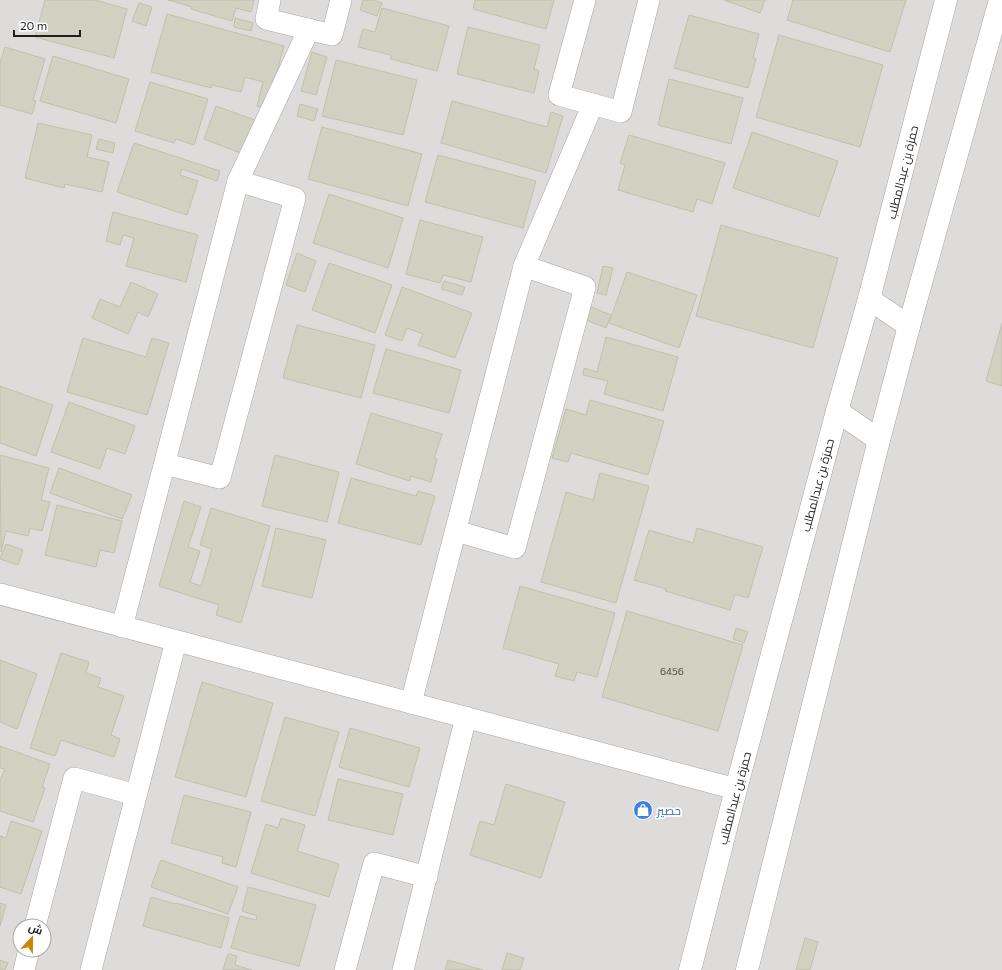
<svg xmlns="http://www.w3.org/2000/svg" width="1002" height="970" font-family="Commissioner,Cairo,sans-serif">
  <style>
    .residential { fill: #dddcdb; fill-rule: evenodd }
    .building { fill: #d1d2c2; stroke: #bfc1a7 }
    .lines { fill: none; stroke-linecap: round; stroke-linejoin: round }
    .minor-casing { stroke: #a6a6a6; stroke-width: 22 }
    .tertiary-casing { stroke: #a6a6a6; stroke-width: 23 }
    .minor { stroke: #fff; stroke-width: 21 }
    .tertiary { stroke: #fff; stroke-width: 22 }
    .labels { text-anchor: middle; dominant-baseline: central; stroke-width: 3.5; stroke-linejoin: round; paint-order: stroke }
    .number-label { font-size: 10px; fill: #4c4c48 }
    .street-label { font-size: 12px; fill: #1f1f1f; stroke: #fff }
    .shop-label { font-size: 12px; fill: #366cbe; stroke: #fff; text-anchor: start }
  </style>
  <rect width="100%" height="100%" fill="#ecf0e5"/>
  <path class="residential" d="M0,0H1002V970H0ZM20,926H44V950H20Z"/>
  <g class="building">
    <path d="M45,0H95L127,9L114,58L35,37Z"/>
    <path d="M168,0H254L251,12L236,8L232,21L191,9L192,7Z"/>
    <path d="M363,0H374L382,3L377,16L360,10Z"/>
    <path d="M475,0H554L546,29L473,9Z"/>
    <path d="M724,0H765L760,13Z"/>
    <path d="M793,0H906L890,52L787,20Z"/>
    <path d="M139,3L152,7L146,26L132,21Z"/>
    <path d="M382,8L449,26L437,71L391,59V55L358,47L363,29L375,32Z"/>
    <path d="M167,14L284,46L274,83L271,110L257,106L263,82L245,77L241,92L212,85L211,88L151,72Z"/>
    <path d="M689,15L759,34L753,58L756,59L748,88L674,68Z"/>
    <path d="M235,18L253,23L251,31L234,27Z"/>
    <path d="M468,27L540,45L534,69L539,71L534,93L457,74Z"/>
    <path d="M779,35L883,65L860,147L756,117Z"/>
    <path d="M5,47L45,59L33,100L36,101L32,114L0,105V63Z"/>
    <path d="M312,52L327,57L316,95L301,91Z"/>
    <path d="M53,56L129,79L116,123L40,101Z"/>
    <path d="M336,60L417,80L403,135L322,116Z"/>
    <path d="M669,79L743,98L731,144L658,125Z"/>
    <path d="M150,82L208,99L194,145L176,139L174,143L135,131Z"/>
    <path d="M452,101L547,127L551,112L563,116L546,173L441,143Z"/>
    <path d="M300,104L318,109L314,121L297,116Z"/>
    <path d="M216,106L263,123L251,157L204,139Z"/>
    <path d="M38,123L92,135L87,157L109,162L102,192L65,184L64,188L25,178Z"/>
    <path d="M322,127L422,154L408,206L308,179Z"/>
    <path d="M752,132L838,161L819,217L733,188Z"/>
    <path d="M629,135L725,163L712,204L697,199L693,212L618,190L625,165L620,163Z"/>
    <path d="M99,139L115,143L113,153L96,149Z"/>
    <path d="M134,143L220,171L217,181L182,169L180,175L198,181L187,215L117,192Z"/>
    <path d="M438,155L536,181L523,228L425,202Z"/>
    <path d="M329,194L403,218L388,268L313,243Z"/>
    <path d="M113,212L198,235L186,282L126,266L134,238L123,235L120,245L106,241Z"/>
    <path d="M420,220L483,237L471,282L443,275L440,283L406,274Z"/>
    <path d="M721,225L838,258L813,348L696,316Z"/>
    <path d="M297,253L316,261L305,292L286,285Z"/>
    <path d="M329,263L392,285L375,333L312,310Z"/>
    <path d="M603,266L613,268L606,295L597,293Z"/>
    <path d="M627,272L697,295L679,348L609,323Z"/>
    <path d="M444,281L465,287L462,295L441,289Z"/>
    <path d="M131,282L158,294L148,317L138,312L128,334L92,318L100,299L120,307Z"/>
    <path d="M402,287L472,313L455,358L418,345L423,334L407,328L402,341L385,335Z"/>
    <path d="M591,307L611,315L606,328L586,320Z"/>
    <path d="M1002,323V386L986,381Z"/>
    <path d="M297,325L375,345L361,398L283,378Z"/>
    <path d="M606,337L678,357L663,411L604,394L608,381L583,375L584,368L597,372Z"/>
    <path d="M83,338L146,357L152,338L169,343L147,415L67,392Z"/>
    <path d="M386,349L461,370L449,413L373,393Z"/>
    <path d="M0,386L53,405L36,456L0,443Z"/>
    <path d="M590,400L664,421L648,475L571,453L568,462L552,458L566,409L586,415Z"/>
    <path d="M69,402L135,426L125,454L107,448L100,469L51,452Z"/>
    <path d="M371,413L442,434L434,459H437L431,482L411,476L410,481L356,464Z"/>
    <path d="M0,455L49,468L41,500L50,502L42,531L30,528L28,536L6,531L1,552Z"/>
    <path d="M275,455L339,472L327,522L262,506Z"/>
    <path d="M59,468L132,495L122,519L50,493Z"/>
    <path d="M600,473L649,486L616,603L541,582L566,492L593,500Z"/>
    <path d="M351,478L416,496L418,491L435,496L421,545L338,523Z"/>
    <path d="M184,501L201,507L188,547L200,551L190,582L201,586L212,549L200,545L211,508L270,526L241,623L216,615L219,605L159,586Z"/>
    <path d="M57,505L122,521L114,553L100,550L96,567L45,555Z"/>
    <path d="M276,528L326,540L312,598L262,586Z"/>
    <path d="M697,528L763,547L748,598L735,594L730,610L665,591L666,589L634,580L649,530L693,543Z"/>
    <path d="M6,544L23,550L18,565L0,559Z"/>
    <path d="M520,586L615,613L597,677L577,672L574,681L555,676L559,664L503,648Z"/>
    <path d="M627,611L743,645L718,731L602,697Z"/>
    <path d="M736,628L748,632L744,643L733,639Z"/>
    <path d="M61,653L89,662L86,673L101,678L98,687L124,696L111,735L120,739L114,757L61,740L55,756L30,748Z"/>
    <path d="M0,660L37,674L17,729L0,722Z"/>
    <path d="M202,682L273,703L246,797L175,777Z"/>
    <path d="M285,717L339,732L315,816L261,801Z"/>
    <path d="M350,728L420,748L409,787L339,767Z"/>
    <path d="M0,746L50,764L42,787L45,788L33,822L0,811V780L5,769L0,768Z"/>
    <path d="M338,779L403,794L393,835L328,820Z"/>
    <path d="M506,784L565,802L541,878L470,855L480,821L494,825Z"/>
    <path d="M184,795L251,812L236,867L222,863L223,857L171,843Z"/>
    <path d="M281,818L305,825L297,851L339,864L329,897L251,873L266,824L278,828Z"/>
    <path d="M11,821L42,831L21,894L0,887V836L6,838Z"/>
    <path d="M161,860L238,887L228,914L151,887Z"/>
    <path d="M248,887L316,905L299,966L231,948L240,916L256,920L257,916L242,911Z"/>
    <path d="M151,897L175,904L176,903L229,918L221,948L143,926Z"/>
    <path d="M0,903L6,905L0,926Z"/>
    <path d="M805,938L818,942L810,970H796Z"/>
    <path d="M507,953L524,958L520,970H502Z"/>
    <path d="M228,954L237,956L235,965L252,970H223Z"/>
    <path d="M0,960L8,963L5,970H0Z"/>
    <path d="M448,960L483,970H445Z"/>
  </g>
  <g class="lines">
    <g class="minor-casing">
      <g id="minor">
        <path d="M270,0L266,19L332,35L341,0"/>
        <path d="M585,0L559,95L621,112L649,0"/>
        <path d="M238,181L309,29"/>
        <path d="M524,266L593,104"/>
        <path d="M0,594L736,789"/>
        <path d="M122,627L238,181L295,198L220,478L165,464"/>
        <path d="M411,703L524,266L585,287L515,548L456,531"/>
        <path d="M35,926L74,778L136,795"/>
        <path d="M24,970L29,950"/>
        <path d="M91,970L176,641"/>
        <path d="M345,970L374,863L427,877"/>
        <path d="M403,970L466,717"/>
      </g>
    </g>
    <g class="tertiary-casing">
      <g id="tertiary">
        <path d="M869,299L909,326"/>
        <path d="M837,411L879,440"/>
        <path d="M690,970L736,789L837,411L869,299L946,0"/>
        <path d="M747,970L879,440L909,326L1000,0"/>
      </g>
    </g>
    <use href="#minor" class="minor"/>
    <use href="#tertiary" class="tertiary"/>
  </g>
  <defs>
    <g id="shop-disc" transform="scale(1)"><circle r="9.5" fill="#3f7fe0" stroke="#fff"/><path d="M-5-2.5h2.3a2.7 3.5 0 0 1 5.4 0H5L5.5 6h-11ZM-1.5-2.5h3a1.5 2.3 0 0 0-3 0Z" fill="#fff"/></g>
  </defs>
  <g fill-rule="evenodd">
    <use href="#shop-disc" x="643" y="810"/>
  </g>
  <g class="labels">
    <g class="number-label">
      <text x="672" y="671">6456</text>
    </g>
    <g class="street-label">
      <text transform="translate(902 172) rotate(-76)">حمزة بن عبدالمطلب</text>
      <text transform="translate(817 485) rotate(-75)">حمزة بن عبدالمطلب</text>
      <text transform="translate(734 798) rotate(-75)">حمزة بن عبدالمطلب</text>
    </g>
    <g class="shop-label">
      <text x="657" y="810">حصير</text>
    </g>
  </g>
  <g transform="translate(32 938) rotate(22)"><circle r="19" fill="#ffffff" stroke="#a5a5a5"/>
  <path d="M0-3L7 15L0 10L-7 15Z" fill="#cd8500"/>
  <text y="-6" font-size="11" font-weight="bold" text-anchor="middle" fill="#1f1f1f">ش</text>
  </g>
  <path d="M14 30v6h66v-6" fill="none" stroke="#1f1f1f" stroke-width="2"/>
  <text x="20" y="30" font-size="12" fill="#1f1f1f" stroke="#ffffff" stroke-width="3" paint-order="stroke">20 m</text>
</svg>
